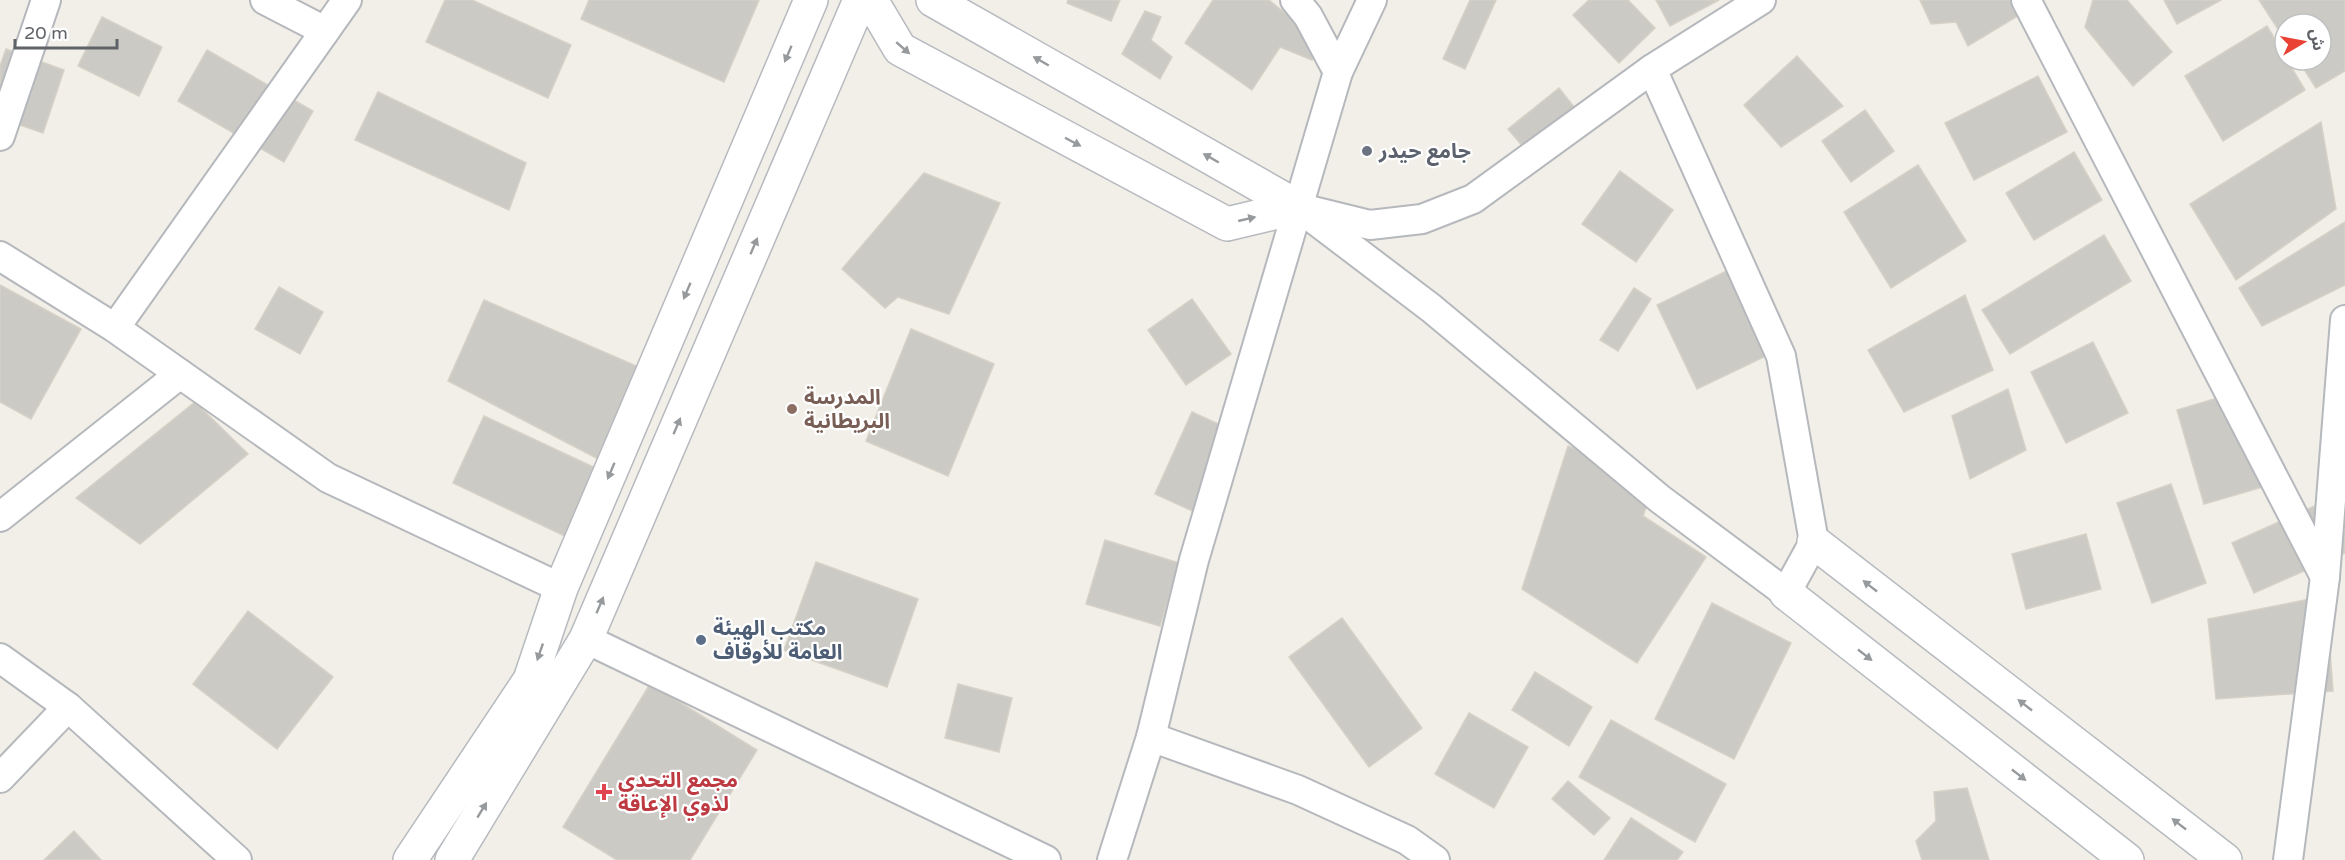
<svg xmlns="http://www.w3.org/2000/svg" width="2345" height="860" font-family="'Varela Round','Noto Sans Arabic',sans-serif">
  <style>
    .building { fill: #cccac5; stroke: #d6d1c6; stroke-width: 1.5 }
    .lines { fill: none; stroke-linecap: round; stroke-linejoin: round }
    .street-casing { stroke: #b5b8bc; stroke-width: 32 }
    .secondary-casing { stroke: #b6babf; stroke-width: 36 }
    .street { stroke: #fff; stroke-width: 28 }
    .secondary { stroke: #fff; stroke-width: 33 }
    .oneway { fill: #979a9d }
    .worship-dot { fill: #6b7280; stroke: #fff; stroke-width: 2 }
    .education-dot { fill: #8d6e63; stroke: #fff; stroke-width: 2 }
    .service-dot { fill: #5c6f8a; stroke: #fff; stroke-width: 2 }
    .health-dot { fill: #e0444e; stroke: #fff; stroke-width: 2 }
    .labels { text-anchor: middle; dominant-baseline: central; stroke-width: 4.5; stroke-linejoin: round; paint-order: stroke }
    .worship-label { font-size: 21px; font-weight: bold; fill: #5b616d; stroke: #fff; text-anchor: start }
    .education-label { font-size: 21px; font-weight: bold; fill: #785e54; stroke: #fff; text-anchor: start }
    .service-label { font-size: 21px; font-weight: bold; fill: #4e5e75; stroke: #fff; text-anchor: start }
    .health-label { font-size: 21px; font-weight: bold; fill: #be3a42; stroke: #fff; text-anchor: start }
  </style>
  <rect width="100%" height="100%" fill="#f1efe8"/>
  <g class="building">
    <path d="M445,0H472L571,45L548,98L426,42Z"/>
    <path d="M589,0H759L724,82L581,19Z"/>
    <path d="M1068,0H1120L1111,21L1067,3Z"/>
    <path d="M1213,0H1269L1319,41L1312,60L1280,47L1252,90L1185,43Z"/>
    <path d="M1470,0H1496L1465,69L1443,59Z"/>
    <path d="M1589,0H1628L1655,28L1619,63L1573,15Z"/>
    <path d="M1656,0H1719L1670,26Z"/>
    <path d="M1920,0H2023L2026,11L1968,46L1956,22L1931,24Z"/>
    <path d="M2093,0H2127L2172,52L2133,86L2085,27Z"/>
    <path d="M2164,0H2221L2177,24Z"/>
    <path d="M2259,0H2345V71L2316,88L2298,60H2321V24H2285V40Z"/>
    <path d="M1145,11L1161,17L1151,40L1172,57L1160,79L1122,54Z"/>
    <path d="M102,17L162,47L139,96L78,66Z"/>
    <path d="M2267,26L2285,56V60H2287L2305,90L2223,141L2185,76Z"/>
    <path d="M6,49L64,70L43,133L0,118V66Z"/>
    <path d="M207,50L313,111L284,162L178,101Z"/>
    <path d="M1797,56L1843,106L1781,147L1744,105Z"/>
    <path d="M2038,76L2067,132L1974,180L1945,123Z"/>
    <path d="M1559,88L1574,107L1524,148L1508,129Z"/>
    <path d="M378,92L526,163L509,210L355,140Z"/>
    <path d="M1865,110L1894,151L1851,182L1822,141Z"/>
    <path d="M2321,122L2336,209L2236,280L2190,204Z"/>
    <path d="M2074,152L2102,200L2034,240L2006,193Z"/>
    <path d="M1918,165L1966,241L1891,288L1844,212Z"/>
    <path d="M1620,171L1673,210L1636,262L1582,224Z"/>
    <path d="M924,173L1000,203L949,314L898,297L885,308L842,269Z"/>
    <path d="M2345,222V285L2262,326L2239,288Z"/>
    <path d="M2104,235L2131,281L2010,354L1982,310Z"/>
    <path d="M1751,259L1791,344L1697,389L1657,305Z"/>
    <path d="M0,285L81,329L31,419L0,402Z"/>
    <path d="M279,287L323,312L300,354L255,329Z"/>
    <path d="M1634,288L1651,299L1618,351L1600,340Z"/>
    <path d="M1965,295L1993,370L1904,412L1868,350Z"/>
    <path d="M1192,299L1231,354L1186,385L1148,330Z"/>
    <path d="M484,300L648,371L602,461L448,381Z"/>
    <path d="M911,329L994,364L948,476L866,441Z"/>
    <path d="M2093,342L2128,413L2066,443L2031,372Z"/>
    <path d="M2008,389L2026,450L1970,479L1952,416Z"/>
    <path d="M2238,392L2266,486L2204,504L2177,410Z"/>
    <path d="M195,402L248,454L140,544L76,498Z"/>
    <path d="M1192,412L1236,432L1199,514L1155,494Z"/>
    <path d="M484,416L600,470L569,538L453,483Z"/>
    <path d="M1568,446L1655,483L1643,516L1706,557L1637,663L1522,589Z"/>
    <path d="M2171,484L2206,583L2152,603L2117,503Z"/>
    <path d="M2330,499L2345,533V553L2254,593L2232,543Z"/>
    <path d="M2086,534L2101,589L2026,609L2012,554Z"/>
    <path d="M1105,540L1179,563L1160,626L1086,604Z"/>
    <path d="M816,562L918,599L887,687L784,650Z"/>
    <path d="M2326,596L2333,691L2216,699L2208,619Z"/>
    <path d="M1712,603L1791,643L1734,759L1655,719Z"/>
    <path d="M248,611L333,677L277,749L193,684Z"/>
    <path d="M1342,618L1422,728L1369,767L1289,657Z"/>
    <path d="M1535,672L1592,707L1569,746L1512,710Z"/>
    <path d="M650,684L757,750L690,860H617L563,827Z"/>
    <path d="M958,684L1012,698L999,752L945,738Z"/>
    <path d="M1469,713L1528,747L1494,808L1435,774Z"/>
    <path d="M1611,720L1726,784L1695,842L1579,777Z"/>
    <path d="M1568,781L1610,818L1594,835L1552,799Z"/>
    <path d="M1967,788L1989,860H1922L1916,841L1936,821L1934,792Z"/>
    <path d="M1631,818L1683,852L1677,860H1604Z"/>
    <path d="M74,831L101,860H44Z"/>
  </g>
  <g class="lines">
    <g class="street-casing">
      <g id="street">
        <path d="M265,0L325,31"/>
        <path d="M1295,0L1308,16L1338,72"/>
        <path d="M2026,0L2325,577"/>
        <path d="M0,136L46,0"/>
        <path d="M1298,207L1431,308L1660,499L1786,593L1814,542L1781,356L1652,69L1761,0"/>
        <path d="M1309,210L1370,225L1422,219L1473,199L1652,69"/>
        <path d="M0,256L115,328L328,478L561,588"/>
        <path d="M115,328L347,0"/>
        <path d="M0,517L180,374"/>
        <path d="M586,639L1046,860"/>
        <path d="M0,658L68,707L237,860"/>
        <path d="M1151,737L1298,790L1407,840L1435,860"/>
        <path d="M0,778L68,707"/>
        <path d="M1112,860L1151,737L1194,560L1338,72L1372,0"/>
        <path d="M2288,860L2325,577L2345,320"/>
      </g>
    </g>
    <g class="secondary-casing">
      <g id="secondary">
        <path d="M871,0L900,49L1227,224L1298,207"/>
        <path d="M933,0L1298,207"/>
        <path d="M1814,542L2225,860"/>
        <path d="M1786,593L2127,860"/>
        <path d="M410,860L530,680L561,588L811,0"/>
        <path d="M452,860L586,639L860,0"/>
      </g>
    </g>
    <use href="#street" class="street"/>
    <use href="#secondary" class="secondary"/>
  </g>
  <defs><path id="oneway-solid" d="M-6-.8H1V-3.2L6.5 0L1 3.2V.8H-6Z" transform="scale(1.5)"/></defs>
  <g class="oneway">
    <use href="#oneway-solid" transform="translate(903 48) rotate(41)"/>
    <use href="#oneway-solid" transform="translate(788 54) rotate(113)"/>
    <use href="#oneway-solid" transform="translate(1041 61) rotate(-150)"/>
    <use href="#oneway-solid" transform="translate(1073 142) rotate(28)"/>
    <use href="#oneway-solid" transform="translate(1211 158) rotate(-150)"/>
    <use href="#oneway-solid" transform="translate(1247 219) rotate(-13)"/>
    <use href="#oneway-solid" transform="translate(754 246) rotate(-67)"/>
    <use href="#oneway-solid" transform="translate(687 291) rotate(113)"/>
    <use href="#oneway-solid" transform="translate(677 426) rotate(-67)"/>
    <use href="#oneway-solid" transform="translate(611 471) rotate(113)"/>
    <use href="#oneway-solid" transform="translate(1870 586) rotate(-142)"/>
    <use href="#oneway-solid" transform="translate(600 605) rotate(-67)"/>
    <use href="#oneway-solid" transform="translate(540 652) rotate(109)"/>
    <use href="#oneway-solid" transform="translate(1865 655) rotate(38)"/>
    <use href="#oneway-solid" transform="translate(2025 705) rotate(-142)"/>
    <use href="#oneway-solid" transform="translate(2019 775) rotate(38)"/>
    <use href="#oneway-solid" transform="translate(482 810) rotate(-59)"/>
    <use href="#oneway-solid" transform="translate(2179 824) rotate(-142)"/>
  </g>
  <circle class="worship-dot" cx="1367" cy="151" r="6"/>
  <circle class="education-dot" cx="792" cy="409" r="6"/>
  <circle class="service-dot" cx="701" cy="640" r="6"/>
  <path class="health-dot" d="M601 783h6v6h6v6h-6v6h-6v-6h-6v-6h6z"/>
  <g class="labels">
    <g class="worship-label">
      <text x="1379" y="151">جامع حيدر</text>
    </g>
    <g class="education-label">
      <text x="804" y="397">المدرسة<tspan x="804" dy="24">البريطانية</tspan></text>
    </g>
    <g class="service-label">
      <text x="713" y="628">مكتب الهيئة<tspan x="713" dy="24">العامة للأوقاف</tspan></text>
    </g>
    <g class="health-label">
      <text x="618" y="780">مجمع التحدي<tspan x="618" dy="24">لذوي الإعاقة</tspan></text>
    </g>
  </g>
  <g transform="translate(2303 42) rotate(80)"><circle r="28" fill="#ffffff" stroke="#bfc1c3" stroke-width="1.5"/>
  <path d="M0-4.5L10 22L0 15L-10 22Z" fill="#ea4335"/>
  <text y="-9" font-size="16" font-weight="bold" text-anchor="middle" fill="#5f6368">ش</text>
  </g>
  <path d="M15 39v9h102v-9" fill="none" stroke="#5f6368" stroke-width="3"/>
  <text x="24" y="39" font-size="18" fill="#5f6368" stroke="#ffffff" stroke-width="4.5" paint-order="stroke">20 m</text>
</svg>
